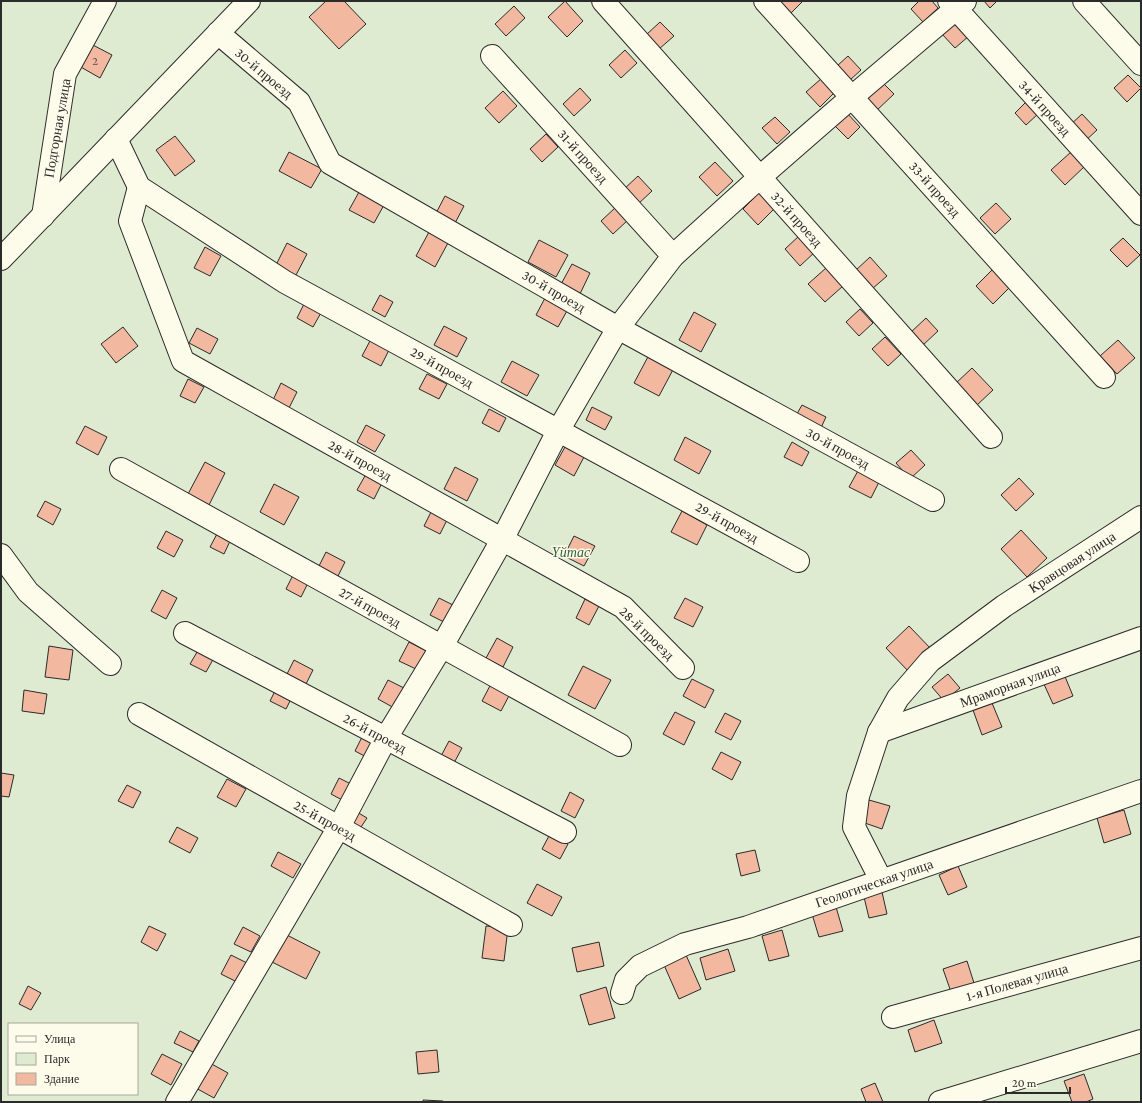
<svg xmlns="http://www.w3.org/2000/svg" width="1142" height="1103" font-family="'Crimson Pro',serif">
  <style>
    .green { fill: #deebd1; stroke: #74746e; fill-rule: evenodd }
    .building { fill: #f2b8a0; stroke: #2b2b2b }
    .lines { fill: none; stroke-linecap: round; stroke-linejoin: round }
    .minor-casing { stroke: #2b2b2b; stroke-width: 24 }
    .minor { stroke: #fdfbea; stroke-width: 22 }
    .labels { text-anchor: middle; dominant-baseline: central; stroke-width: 3; stroke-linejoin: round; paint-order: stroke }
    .number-label { font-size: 12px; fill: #5d4e48 }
    .street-label { font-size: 14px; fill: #2b2b2b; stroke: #fdfbea }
    .park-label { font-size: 14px; font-style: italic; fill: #34623c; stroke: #fdfbea }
  </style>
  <rect width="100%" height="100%" fill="#fdfbea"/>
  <path class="green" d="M1,1H1141V1102H1ZM9,1024H137V1094H9Z"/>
  <g class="building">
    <path d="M326,1H344L366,24L339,49L309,17Z"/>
    <path d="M565,1L583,21L567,37L548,17Z"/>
    <path d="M780,1H803L791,13Z"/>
    <path d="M919,1H932L938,8L923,22L911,9Z"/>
    <path d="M984,1H997L990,8Z"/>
    <path d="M514,6L525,18L506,36L495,24Z"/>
    <path d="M954,20L969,36L955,48L941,33Z"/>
    <path d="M660,22L674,36L659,49L646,35Z"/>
    <path d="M91,44L112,55L100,78L79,66Z"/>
    <path d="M625,50L637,63L621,78L609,65Z"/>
    <path d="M848,56L861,70L850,80L837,66Z"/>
    <path d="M1128,75L1141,88L1127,102L1114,88Z"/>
    <path d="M822,78L835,92L820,107L806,92Z"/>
    <path d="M881,81L894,94L875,112L862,98Z"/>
    <path d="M580,88L591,100L574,116L563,104Z"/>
    <path d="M503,91L517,106L499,123L485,108Z"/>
    <path d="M1026,102L1038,114L1026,125L1015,113Z"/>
    <path d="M846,112L860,127L848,139L833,124Z"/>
    <path d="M1082,114L1097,130L1084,142L1069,126Z"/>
    <path d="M775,117L790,132L777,144L762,128Z"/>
    <path d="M546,134L558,147L542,162L530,149Z"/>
    <path d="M175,136L195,161L175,176L156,150Z"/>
    <path d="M289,152L322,169L311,188L279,171Z"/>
    <path d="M1071,152L1085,166L1065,185L1051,170Z"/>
    <path d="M715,162L733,181L717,196L699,177Z"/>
    <path d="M638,176L652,191L637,205L623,190Z"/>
    <path d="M359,192L384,205L374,223L349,210Z"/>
    <path d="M760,192L775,208L758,225L743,209Z"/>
    <path d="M445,196L464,206L454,225L435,215Z"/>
    <path d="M996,203L1011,219L995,234L980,218Z"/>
    <path d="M616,207L628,220L613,234L601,221Z"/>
    <path d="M429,232L448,243L435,267L416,256Z"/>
    <path d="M800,235L816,251L800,266L785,249Z"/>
    <path d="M1123,238L1140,255L1127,267L1110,250Z"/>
    <path d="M539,240L568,255L556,277L528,262Z"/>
    <path d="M287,243L307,254L295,277L275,267Z"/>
    <path d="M205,247L221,256L210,276L194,268Z"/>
    <path d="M870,257L887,276L872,289L855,271Z"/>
    <path d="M572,264L590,273L579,296L560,286Z"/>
    <path d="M826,268L843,286L825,302L808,284Z"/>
    <path d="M994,268L1011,286L993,304L976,286Z"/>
    <path d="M380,295L393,302L385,317L372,310Z"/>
    <path d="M545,298L568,309L558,327L536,315Z"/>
    <path d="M305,302L322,311L313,327L297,318Z"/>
    <path d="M860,309L873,323L859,336L846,322Z"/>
    <path d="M694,312L716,324L701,352L679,340Z"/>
    <path d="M926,318L938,331L922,346L910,333Z"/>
    <path d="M444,326L467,338L457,357L434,345Z"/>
    <path d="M123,327L138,346L116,363L101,344Z"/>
    <path d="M197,328L218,339L210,354L189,343Z"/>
    <path d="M885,337L901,354L888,366L872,349Z"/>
    <path d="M371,339L390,348L381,366L362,356Z"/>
    <path d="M1118,340L1135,358L1117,374L1100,356Z"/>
    <path d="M650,353L675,366L659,396L634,383Z"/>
    <path d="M512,361L539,375L527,396L501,382Z"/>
    <path d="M972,368L993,390L976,406L955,384Z"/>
    <path d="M427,374L447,384L439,399L419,389Z"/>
    <path d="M188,379L204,387L195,403L180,396Z"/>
    <path d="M281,383L297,392L289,408L273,400Z"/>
    <path d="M802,405L826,417L819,432L794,419Z"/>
    <path d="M592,407L612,417L605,430L586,420Z"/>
    <path d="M489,409L506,418L499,432L482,423Z"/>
    <path d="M366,425L385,435L375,452L357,442Z"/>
    <path d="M85,426L107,437L98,455L76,443Z"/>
    <path d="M685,437L711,451L699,474L674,460Z"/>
    <path d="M792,442L809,452L802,466L784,457Z"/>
    <path d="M565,447L584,457L574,476L555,465Z"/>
    <path d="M911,450L925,465L910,479L896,463Z"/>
    <path d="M205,462L225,473L209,505L188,494Z"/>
    <path d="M455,467L478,479L467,501L444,489Z"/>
    <path d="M859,469L880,480L871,498L849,487Z"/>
    <path d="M366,474L382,483L374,499L357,490Z"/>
    <path d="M1019,478L1034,494L1016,511L1001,495Z"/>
    <path d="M274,484L299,497L284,525L260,512Z"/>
    <path d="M45,501L61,509L53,525L37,516Z"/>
    <path d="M433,508L449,516L440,534L424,526Z"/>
    <path d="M682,511L707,525L697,545L671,532Z"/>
    <path d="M1021,530L1047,558L1027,577L1001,549Z"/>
    <path d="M166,531L183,540L174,557L157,548Z"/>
    <path d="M218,532L231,539L224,554L210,547Z"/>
    <path d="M574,536L595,546L584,566L564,556Z"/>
    <path d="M326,552L345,562L336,580L317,570Z"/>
    <path d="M294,573L309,581L301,597L286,589Z"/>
    <path d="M162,590L177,598L166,619L151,611Z"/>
    <path d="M439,598L453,605L444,622L430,615Z"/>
    <path d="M685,598L703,607L693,627L674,618Z"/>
    <path d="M585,599L599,606L589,625L576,618Z"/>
    <path d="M909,626L933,651L910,673L886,648Z"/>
    <path d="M497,638L513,647L503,667L486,658Z"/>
    <path d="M409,642L426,651L416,669L399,661Z"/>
    <path d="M49,646L73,650L69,680L45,677Z"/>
    <path d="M200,647L215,656L206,672L190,664Z"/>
    <path d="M294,660L313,670L306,684L287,674Z"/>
    <path d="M583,666L611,680L595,709L568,695Z"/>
    <path d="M948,674L960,688L944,701L932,687Z"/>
    <path d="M1064,674L1073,696L1053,704L1043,682Z"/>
    <path d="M692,679L714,690L705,708L683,696Z"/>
    <path d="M388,680L406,689L396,709L378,699Z"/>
    <path d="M493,680L512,690L501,711L482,701Z"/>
    <path d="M277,687L293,695L286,709L270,701Z"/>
    <path d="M24,690L47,694L44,714L22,711Z"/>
    <path d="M992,703L1002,727L982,735L973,710Z"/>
    <path d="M675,712L695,722L684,745L663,734Z"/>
    <path d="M725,713L741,721L731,740L715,732Z"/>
    <path d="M363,735L378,743L370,759L355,751Z"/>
    <path d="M449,741L462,748L454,763L441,756Z"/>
    <path d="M721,752L741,762L732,780L712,769Z"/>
    <path d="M1,773L14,775L9,797L1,796Z"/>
    <path d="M339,778L353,785L344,801L331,794Z"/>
    <path d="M227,779L246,789L236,807L217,797Z"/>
    <path d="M127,785L141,792L133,808L118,801Z"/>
    <path d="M570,792L584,800L575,818L561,811Z"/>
    <path d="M869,800L890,806L882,829L862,822Z"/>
    <path d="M1124,810L1131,834L1104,843L1097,818Z"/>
    <path d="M357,812L367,818L359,830L349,825Z"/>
    <path d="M177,827L198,838L190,853L169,842Z"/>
    <path d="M550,834L568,844L560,859L542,849Z"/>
    <path d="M755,850L760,871L741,876L736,854Z"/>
    <path d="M278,852L301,864L293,878L271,866Z"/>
    <path d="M958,866L967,887L948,895L939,875Z"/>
    <path d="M537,884L562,897L552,916L527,903Z"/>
    <path d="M882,892L887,914L869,918L864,897Z"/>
    <path d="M836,907L843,931L819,937L812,914Z"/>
    <path d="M149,926L166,934L157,951L141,942Z"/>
    <path d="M486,926L508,928L504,961L482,958Z"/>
    <path d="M243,927L260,936L251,952L234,944Z"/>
    <path d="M782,930L789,956L769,961L762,936Z"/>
    <path d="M285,934L320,952L306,979L270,961Z"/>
    <path d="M599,942L604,966L577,972L572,948Z"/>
    <path d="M728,949L735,971L706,980L700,958Z"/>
    <path d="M231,955L247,963L237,982L221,974Z"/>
    <path d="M686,955L701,989L679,999L664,965Z"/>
    <path d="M967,961L974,983L951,992L943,969Z"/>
    <path d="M28,986L41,993L31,1010L19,1004Z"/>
    <path d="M606,987L615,1018L589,1025L580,995Z"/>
    <path d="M934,1020L942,1043L915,1052L908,1030Z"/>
    <path d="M180,1031L199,1041L193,1052L174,1043Z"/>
    <path d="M437,1050L439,1072L418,1074L416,1052Z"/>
    <path d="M162,1054L182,1064L171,1085L151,1074Z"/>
    <path d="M208,1062L228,1073L214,1098L194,1087Z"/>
    <path d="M1084,1074L1093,1099L1086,1102H1072L1064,1081Z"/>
    <path d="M875,1083L883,1102H866L861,1089Z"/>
    <path d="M423,1100L443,1101V1102H423Z"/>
  </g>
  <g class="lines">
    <g class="minor-casing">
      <g id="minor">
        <path d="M603,1L991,437"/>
        <path d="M765,1L1104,377"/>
        <path d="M949,1L1141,214"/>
        <path d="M1084,1L1141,64"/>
        <path d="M218,33L299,102L330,163L618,328L933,500"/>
        <path d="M492,56L673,256"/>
        <path d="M116,139L139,187L285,282L798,561"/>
        <path d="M139,187L130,221L183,361L623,607L683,668"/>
        <path d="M43,216L65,74L105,1"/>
        <path d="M1,259L249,1"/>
        <path d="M121,469L620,745"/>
        <path d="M1,555L28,592L110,664"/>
        <path d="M185,633L565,832"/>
        <path d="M139,714L511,925"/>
        <path d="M879,732L1141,638"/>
        <path d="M881,880L854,827L858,796L879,732L898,698L930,661L1004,606L1141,517"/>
        <path d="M622,993L626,980L640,966L685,944L748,927L1141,791"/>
        <path d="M893,1017L1141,948"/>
        <path d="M177,1102L339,827L386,738L442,646L502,540L558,431L618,328L673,256L760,177L852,97L965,1"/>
        <path d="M940,1102L1141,1041"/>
      </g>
    </g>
    <use href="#minor" class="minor"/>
  </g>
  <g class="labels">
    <g class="number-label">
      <text x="95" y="61">2</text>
    </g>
    <g class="street-label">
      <text transform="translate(264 73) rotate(40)">30-й проезд</text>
      <text transform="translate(1045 108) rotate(48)">34-й проезд</text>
      <text transform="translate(57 128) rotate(-80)">Подгорная улица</text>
      <text transform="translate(583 156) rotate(48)">31-й проезд</text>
      <text transform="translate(935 189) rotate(48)">33-й проезд</text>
      <text transform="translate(797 219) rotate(48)">32-й проезд</text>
      <text transform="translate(554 291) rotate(30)">30-й проезд</text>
      <text transform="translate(442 367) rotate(29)">29-й проезд</text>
      <text transform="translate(838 448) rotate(29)">30-й проезд</text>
      <text transform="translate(360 460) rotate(29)">28-й проезд</text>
      <text transform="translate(727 522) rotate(29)">29-й проезд</text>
      <text transform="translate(1072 562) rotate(-33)">Кравцовая улица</text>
      <text transform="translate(370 607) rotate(29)">27-й проезд</text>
      <text transform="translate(647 633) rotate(44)">28-й проезд</text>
      <text transform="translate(1010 685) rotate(-20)">Мраморная улица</text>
      <text transform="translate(375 733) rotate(28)">26-й проезд</text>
      <text transform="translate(325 820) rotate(29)">25-й проезд</text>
      <text transform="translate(874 883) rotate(-19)">Геологическая улица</text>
      <text transform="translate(1017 982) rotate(-16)">1-я Полевая улица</text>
    </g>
    <g class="park-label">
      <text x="571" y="552">Үйтас</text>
    </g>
  </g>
  <rect width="1142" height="1103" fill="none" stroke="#2b2b2b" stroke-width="4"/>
  <rect x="8" y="1023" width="130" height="72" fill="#fdfbea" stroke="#a9a89e"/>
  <rect x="16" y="1036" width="20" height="6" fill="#fdfbea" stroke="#a9a89e"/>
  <text x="44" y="1043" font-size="12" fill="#2b2b2b">Улица</text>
  <rect x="16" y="1053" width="20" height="12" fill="#deebd1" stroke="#a9a89e"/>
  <text x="44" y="1063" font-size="12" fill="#2b2b2b">Парк</text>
  <rect x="16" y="1073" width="20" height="12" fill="#f2b8a0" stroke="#a9a89e"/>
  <text x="44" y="1083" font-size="12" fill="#2b2b2b">Здание</text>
  <path d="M1006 1087v6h64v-6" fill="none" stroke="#2b2b2b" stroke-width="2"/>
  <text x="1012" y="1087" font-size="12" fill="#2b2b2b" stroke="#fdfbea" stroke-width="3" paint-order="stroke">20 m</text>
</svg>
